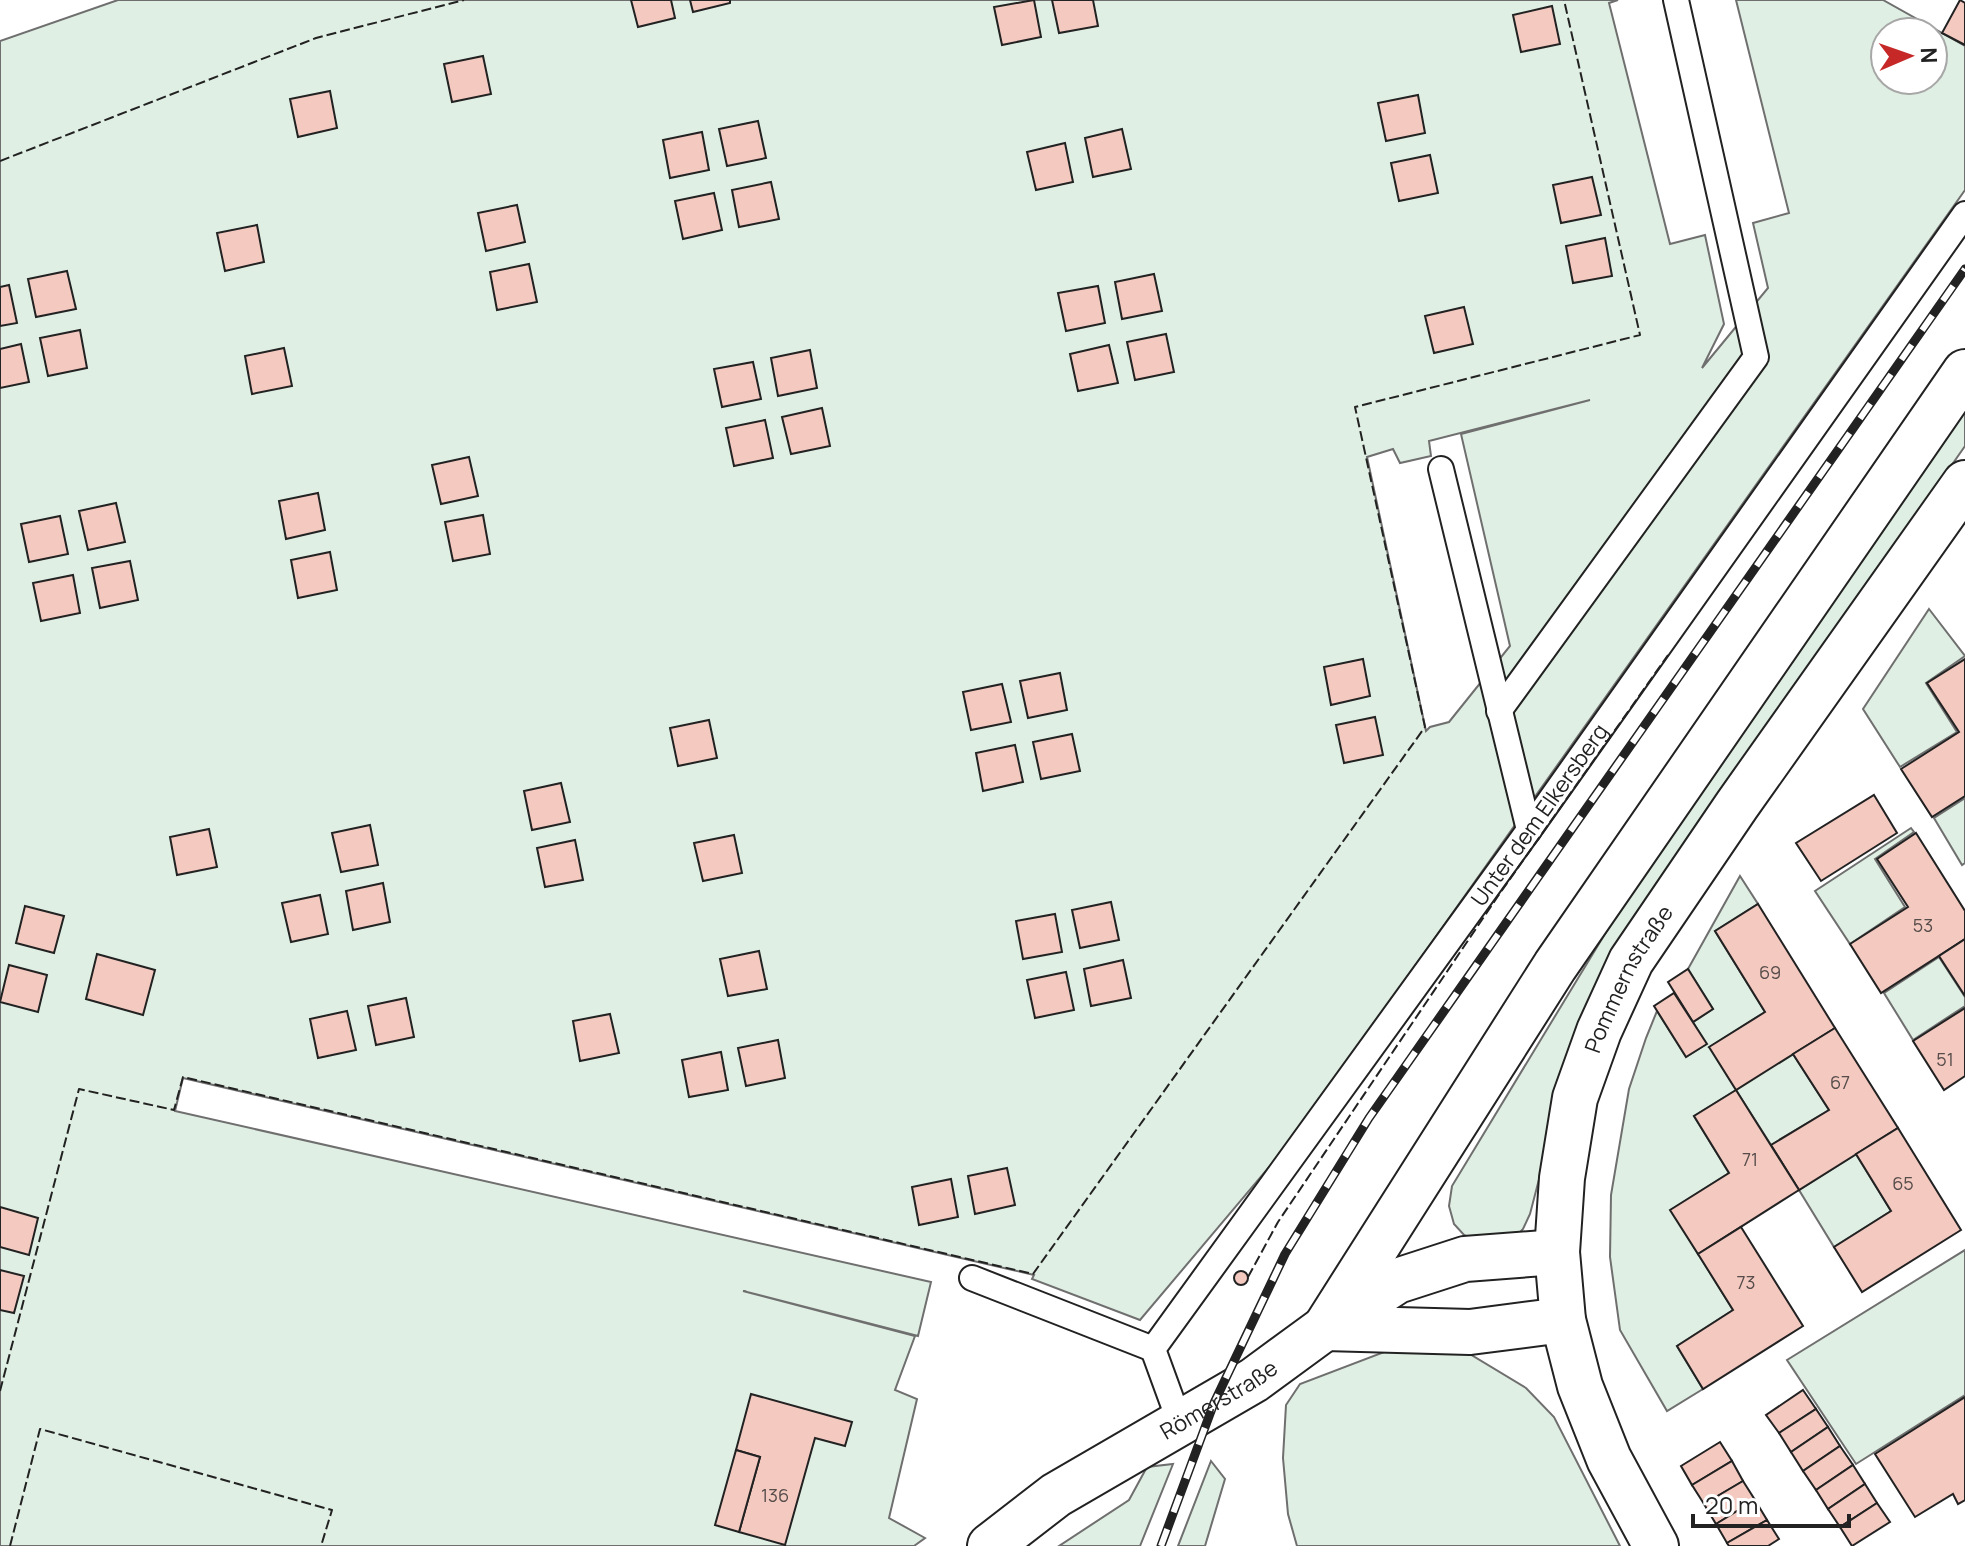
<svg xmlns="http://www.w3.org/2000/svg" width="1965" height="1546" font-family="Manrope,sans-serif">
  <style>
    .green { fill: #e0efe3; stroke: #6f6f6f; stroke-width: 2; fill-rule: evenodd }
    .building { fill: #f3c9c0; stroke: #222; stroke-width: 2 }
    .lines { fill: none; stroke-linecap: round; stroke-linejoin: round }
    .service-casing { stroke: #222; stroke-width: 28 }
    .minor-casing { stroke: #222; stroke-width: 48 }
    .service { stroke: #fff; stroke-width: 24 }
    .minor { stroke: #fff; stroke-width: 44 }
    .rail-casing { stroke: #222; stroke-width: 9 }
    .rail { stroke: #fff; stroke-width: 6; stroke-dasharray: 18; stroke-linecap: butt }
    .fence { stroke: #222; stroke-width: 2; stroke-dasharray: 10 4; stroke-linecap: butt }
    .labels { text-anchor: middle; dominant-baseline: central; stroke-width: 6; stroke-linejoin: round; paint-order: stroke }
    .number-label { font-size: 18px; fill: #564c4a }
    .street-label { font-size: 22px; fill: #222; stroke: #fff }
  </style>
  <rect width="100%" height="100%" fill="#fff"/>
  <g class="green">
    <path d="M118,0H1618L1609,3L1670,244L1705,235L1724,324L1702,368L1768,288L1753,223L1789,213L1736,0H1883L1965,46V190L1291,1141L1140,1320L1032,1279L1034,1275L183,1078L175,1111L931,1282L918,1336L743,1291L915,1336L895,1390L917,1399L889,1518L925,1538L914,1546H0V41ZM1885,32H1933V80H1885ZM1590,400L1461,434L1510,646L1449,722L1430,727L1426,731L1367,457L1393,449L1400,463L1431,456L1429,441Z"/>
    <path d="M1965,409V446L1616,946L1575,1041L1530,1214L1523,1229L1514,1239L1479,1242L1464,1235L1454,1224L1449,1206L1452,1186L1617,914Z"/>
    <path d="M1929,609L1965,656L1926,683L1957,732L1900,767L1863,709Z"/>
    <path d="M1965,798V863L1962,865L1934,818Z"/>
    <path d="M1911,828L1914,832L1875,859L1905,907L1850,944L1815,891Z"/>
    <path d="M1740,876L1758,904L1715,931L1765,1012L1710,1047L1793,1054L1829,1110L1771,1145L1736,1090L1694,1116L1729,1173L1671,1210L1733,1310L1677,1346L1703,1389L1667,1411L1620,1330L1610,1257L1611,1195L1629,1089L1646,1038L1657,1011L1686,1057L1706,1044L1693,1022L1713,1009L1688,969Z"/>
    <path d="M1939,957L1965,997V1006L1913,1040L1884,993Z"/>
    <path d="M1856,1154L1891,1211L1834,1247L1799,1190Z"/>
    <path d="M1965,1250V1395L1856,1464L1787,1360Z"/>
    <path d="M1405,1344L1468,1353L1526,1388L1554,1417L1620,1546H1297L1288,1514L1283,1458L1286,1405L1300,1384Z"/>
    <path d="M1211,1461L1225,1479L1205,1546H1178Z"/>
    <path d="M1173,1464L1140,1546H1059L1129,1500L1147,1467Z"/>
  </g>
  <g class="building">
    <path d="M631,0H671L675,18L638,27Z"/>
    <path d="M690,0H730V3L693,12Z"/>
    <path d="M1034,0L1041,37L1002,45L994,7Z"/>
    <path d="M1052,0H1093L1098,26L1059,33Z"/>
    <path d="M1960,0L1965,3V45L1942,33Z"/>
    <path d="M1552,6L1560,44L1521,52L1513,15Z"/>
    <path d="M483,56L491,94L452,102L444,64Z"/>
    <path d="M330,91L337,128L298,137L290,99Z"/>
    <path d="M1418,95L1425,133L1386,141L1378,103Z"/>
    <path d="M758,121L766,158L727,166L719,129Z"/>
    <path d="M1122,129L1131,169L1093,177L1085,138Z"/>
    <path d="M702,132L709,170L670,178L663,140Z"/>
    <path d="M1065,143L1073,182L1036,190L1027,152Z"/>
    <path d="M1430,155L1438,193L1399,201L1391,163Z"/>
    <path d="M1592,177L1601,215L1561,223L1553,185Z"/>
    <path d="M771,182L779,219L739,227L732,190Z"/>
    <path d="M714,193L722,230L683,239L675,201Z"/>
    <path d="M517,205L525,242L486,251L478,213Z"/>
    <path d="M257,225L264,262L225,271L217,233Z"/>
    <path d="M1605,238L1612,276L1573,283L1566,246Z"/>
    <path d="M529,264L537,302L497,310L490,272Z"/>
    <path d="M67,271L76,309L36,317L28,279Z"/>
    <path d="M1154,274L1162,311L1122,319L1115,282Z"/>
    <path d="M9,285L17,323L0,326V287Z"/>
    <path d="M1098,286L1105,323L1066,331L1058,293Z"/>
    <path d="M1464,307L1473,344L1434,353L1425,316Z"/>
    <path d="M80,330L87,368L48,376L40,338Z"/>
    <path d="M1166,334L1174,372L1135,380L1127,342Z"/>
    <path d="M21,344L29,382L0,388V349Z"/>
    <path d="M1109,345L1118,383L1078,391L1070,354Z"/>
    <path d="M284,348L292,386L252,394L245,356Z"/>
    <path d="M810,350L817,388L778,396L771,358Z"/>
    <path d="M753,362L761,399L722,407L714,369Z"/>
    <path d="M822,408L830,446L791,454L782,417Z"/>
    <path d="M765,420L773,458L734,466L726,428Z"/>
    <path d="M469,457L478,496L441,504L432,465Z"/>
    <path d="M318,493L325,530L286,539L279,501Z"/>
    <path d="M116,503L125,542L88,550L79,511Z"/>
    <path d="M483,515L490,554L453,561L445,522Z"/>
    <path d="M60,516L68,554L29,562L21,524Z"/>
    <path d="M330,552L337,590L298,598L291,560Z"/>
    <path d="M130,561L138,600L100,608L92,568Z"/>
    <path d="M73,575L80,613L41,621L33,583Z"/>
    <path d="M1363,659L1370,696L1331,705L1324,667Z"/>
    <path d="M1965,659V796L1932,817L1901,769L1959,732L1927,683Z"/>
    <path d="M1060,673L1067,710L1028,718L1020,681Z"/>
    <path d="M1002,684L1011,722L971,730L963,692Z"/>
    <path d="M1375,717L1383,755L1344,763L1336,725Z"/>
    <path d="M709,720L717,758L678,766L670,728Z"/>
    <path d="M1072,734L1080,771L1041,779L1033,742Z"/>
    <path d="M1015,745L1023,782L983,791L976,753Z"/>
    <path d="M561,783L570,822L532,830L524,791Z"/>
    <path d="M1874,795L1897,833L1821,881L1796,843Z"/>
    <path d="M370,825L378,865L341,872L332,833Z"/>
    <path d="M209,829L217,867L177,875L170,837Z"/>
    <path d="M1916,833L1965,911V939L1881,993L1850,944L1908,907L1877,859Z"/>
    <path d="M734,835L742,873L703,881L694,843Z"/>
    <path d="M575,840L583,880L545,887L537,848Z"/>
    <path d="M383,883L390,922L353,930L346,891Z"/>
    <path d="M320,895L328,934L291,942L282,903Z"/>
    <path d="M1111,902L1119,940L1080,948L1072,910Z"/>
    <path d="M1758,904L1835,1028L1736,1090L1709,1047L1765,1012L1715,931Z"/>
    <path d="M25,906L64,916L54,953L16,943Z"/>
    <path d="M1055,914L1062,952L1023,959L1016,921Z"/>
    <path d="M1965,939V996L1939,956Z"/>
    <path d="M759,951L767,989L728,996L720,959Z"/>
    <path d="M97,954L155,970L143,1015L86,999Z"/>
    <path d="M1123,960L1131,998L1091,1006L1084,969Z"/>
    <path d="M9,965L47,975L38,1012L0,1002Z"/>
    <path d="M1688,969L1713,1009L1693,1022L1668,982Z"/>
    <path d="M1066,972L1074,1010L1035,1018L1027,980Z"/>
    <path d="M1674,993L1707,1044L1686,1057L1654,1006Z"/>
    <path d="M406,998L414,1037L376,1045L368,1006Z"/>
    <path d="M1965,1008V1076L1944,1090L1913,1041Z"/>
    <path d="M347,1011L356,1050L318,1058L310,1019Z"/>
    <path d="M610,1014L619,1053L580,1061L573,1021Z"/>
    <path d="M1835,1028L1898,1128L1799,1190L1771,1145L1829,1110L1793,1054Z"/>
    <path d="M778,1040L785,1078L746,1086L738,1048Z"/>
    <path d="M721,1052L728,1090L689,1097L682,1060Z"/>
    <path d="M1736,1090L1799,1190L1698,1254L1670,1210L1729,1173L1694,1116Z"/>
    <path d="M1898,1128L1961,1230L1862,1292L1834,1247L1891,1211L1856,1154Z"/>
    <path d="M1007,1168L1015,1205L975,1214L968,1176Z"/>
    <path d="M951,1179L958,1217L919,1225L912,1187Z"/>
    <path d="M0,1207L38,1218L29,1255L0,1247Z"/>
    <path d="M1741,1227L1803,1326L1703,1389L1677,1346L1733,1310L1698,1254Z"/>
    <path d="M0,1270L24,1276L14,1313L0,1310Z"/>
    <circle cx="1241" cy="1278" r="7"/>
    <path d="M1803,1390L1816,1409L1779,1433L1766,1415Z"/>
    <path d="M751,1394L852,1422L845,1446L815,1438L785,1545L739,1532L760,1457L736,1450Z"/>
    <path d="M1965,1397V1500L1958,1504L1953,1494L1915,1517L1875,1454Z"/>
    <path d="M1816,1409L1828,1427L1791,1452L1779,1433Z"/>
    <path d="M1828,1427L1840,1446L1803,1471L1791,1452Z"/>
    <path d="M1720,1442L1732,1461L1692,1485L1681,1466Z"/>
    <path d="M1840,1446L1853,1465L1816,1490L1803,1471Z"/>
    <path d="M736,1450L760,1457L739,1532L715,1525Z"/>
    <path d="M1732,1461L1743,1481L1704,1504L1692,1485Z"/>
    <path d="M1853,1465L1865,1484L1828,1509L1816,1490Z"/>
    <path d="M1743,1481L1755,1500L1716,1524L1704,1504Z"/>
    <path d="M1865,1484L1877,1503L1840,1527L1828,1509Z"/>
    <path d="M1755,1500L1767,1520L1727,1543L1716,1524Z"/>
    <path d="M1877,1503L1890,1522L1852,1546L1840,1527Z"/>
    <path d="M1767,1520L1779,1539L1768,1546H1729L1727,1543Z"/>
  </g>
  <g class="lines">
    <g class="service-casing">
      <g id="service">
        <path d="M1441,469L1529,830"/>
        <path d="M1499,711L1756,357L1676,0"/>
        <path d="M972,1278L1153,1349"/>
        <path id="s1" d="M1180,1423L1153,1349L1529,830L1965,214"/>
      </g>
    </g>
    <g class="minor-casing">
      <g id="minor">
        <path d="M1325,1328L1555,966L1965,372"/>
        <path d="M1325,1328L1470,1332L1563,1320"/>
        <path id="s2" d="M990,1546L1056,1495L1254,1380L1325,1328L1397,1281L1465,1259L1557,1252"/>
        <path id="s3" d="M1656,1546L1609,1459L1580,1386L1563,1320L1557,1252L1562,1178L1575,1098L1599,1031L1631,961L1737,805L1965,483"/>
      </g>
    </g>
    <use href="#service" class="service"/>
    <use href="#minor" class="minor"/>
    <g class="rail-casing">
      <path id="rail" d="M1161,1546L1214,1403L1285,1254L1369,1118L1965,269"/>
    </g>
    <use href="#rail" class="rail"/>
    <g class="fence">
      <path d="M0,161L316,38L464,0"/>
      <path d="M1248,1277L1278,1222L1498,896L1668,655"/>
      <path d="M0,1391L79,1089L174,1110L183,1077L1033,1274L1425,727L1355,407L1640,335L1564,0"/>
      <path d="M10,1546L40,1429L332,1510L321,1546"/>
    </g>
  </g>
  <g class="labels">
    <g class="number-label">
      <text x="1923" y="925">53</text>
      <text x="1770" y="972">69</text>
      <text x="1945" y="1059">51</text>
      <text x="1840" y="1082">67</text>
      <text x="1750" y="1159">71</text>
      <text x="1903" y="1183">65</text>
      <text x="1746" y="1282">73</text>
      <text x="775" y="1495">136</text>
    </g>
    <g class="street-label">
      <text stroke="none"><textPath href="#s1" startOffset="738">Unter dem Elkersberg</textPath></text>
      <text stroke="none"><textPath href="#s3" startOffset="600">Pommernstraße</textPath></text>
      <text stroke="none"><textPath href="#s2" startOffset="272">Römerstraße</textPath></text>
    </g>
  </g>
  <g transform="translate(1909 56) rotate(88)"><circle r="38" fill="#ffffff" stroke="#a7a7a7" stroke-width="2"/>
  <path d="M0-6L14 30L0 20L-14 30Z" fill="#c62828"/>
  <text y="-12" font-size="22" font-weight="bold" text-anchor="middle" fill="#222222">N</text>
  </g>
  <path d="M1693 1514v12h156v-12" fill="none" stroke="#222222" stroke-width="4"/>
  <text x="1705" y="1514" font-size="24" fill="#222222" stroke="#ffffff" stroke-width="6" paint-order="stroke">20 m</text>
</svg>
